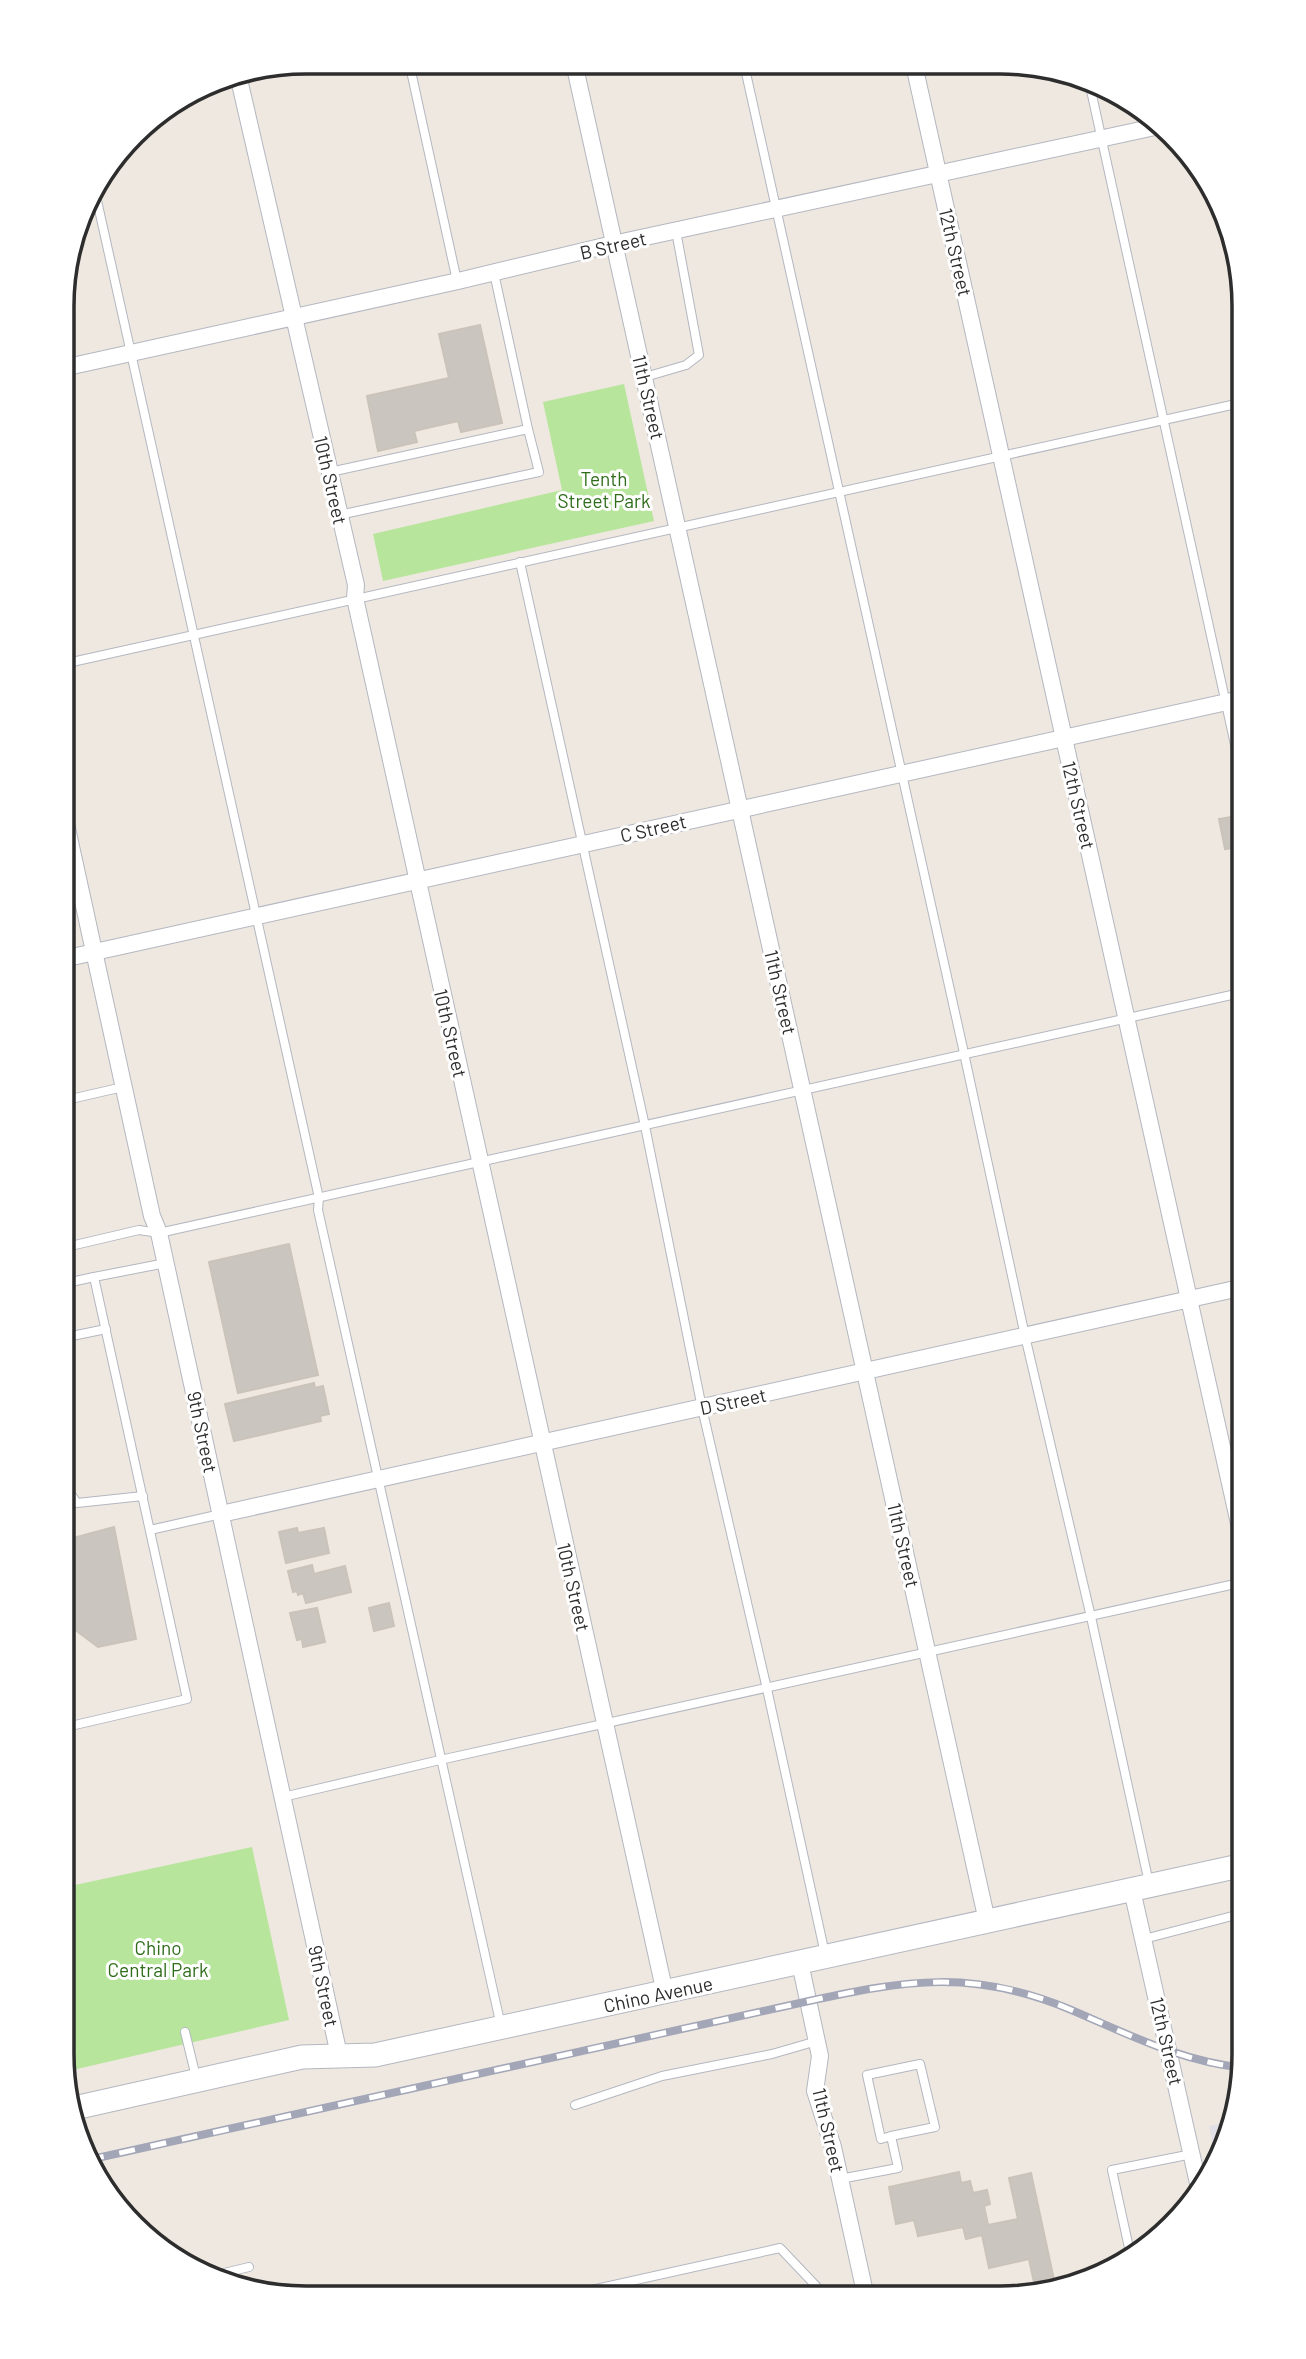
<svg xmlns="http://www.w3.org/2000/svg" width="1306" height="2359" font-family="Barlow,sans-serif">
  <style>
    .industrial { fill: #e2e0e7 }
    .green { fill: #b8e59c }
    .building { fill: #cac5bf; stroke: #cac3b9; stroke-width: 2 }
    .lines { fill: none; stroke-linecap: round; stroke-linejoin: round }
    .lane-casing { stroke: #b3b7c0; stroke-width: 10 }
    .street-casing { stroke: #b3b7c0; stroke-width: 18 }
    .secondary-casing { stroke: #b3b7c0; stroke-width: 25 }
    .lane { stroke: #fff; stroke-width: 8 }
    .street { stroke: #fff; stroke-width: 16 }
    .secondary { stroke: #fff; stroke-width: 23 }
    .rail-casing { stroke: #a2a6b7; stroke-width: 8 }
    .rail { stroke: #fff; stroke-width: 5; stroke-dasharray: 16; stroke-linecap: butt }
    .labels { text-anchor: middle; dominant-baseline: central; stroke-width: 6; stroke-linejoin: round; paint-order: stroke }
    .street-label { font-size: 19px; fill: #2d2d2d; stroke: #fff }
    .park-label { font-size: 19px; fill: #2f6d1a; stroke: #fff }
    .rim { fill: none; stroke: #2d2d2d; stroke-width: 3.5 }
  </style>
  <rect width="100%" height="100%" fill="#efe8e0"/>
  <path class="industrial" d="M1232,2121L1226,2147L1217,2163L1209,2126Z"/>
  <g class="green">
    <path d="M624,384L654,521L383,581L373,534L562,490L543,402Z"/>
    <path d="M252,1847L289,2020L64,2072L61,2054V1888Z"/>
  </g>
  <g class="building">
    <path d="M480,325L502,423L461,432L458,421L414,431L417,442L378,451L367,396L449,378L439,334Z"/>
    <path d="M1243,815L1245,846L1225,849L1219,819Z"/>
    <path d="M289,1244L318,1375L238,1393L209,1262Z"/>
    <path d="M314,1383L315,1388L323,1386L329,1414L320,1416L321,1421L234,1441L225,1404Z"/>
    <path d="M114,1527L136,1639L98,1647L62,1620V1541Z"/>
    <path d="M297,1528L298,1533L324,1528L329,1553L286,1563L279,1532Z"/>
    <path d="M312,1565L314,1574L345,1566L351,1592L306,1603L303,1593L298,1595L297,1591L293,1592L288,1571Z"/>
    <path d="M389,1603L394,1626L374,1631L369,1608Z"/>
    <path d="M317,1608L325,1642L303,1647L302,1639L297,1640L290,1613Z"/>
    <path d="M959,2172L961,2183L970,2181L973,2193L987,2190L990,2204L984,2206L988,2225L1018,2219L1009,2178L1031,2173L1056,2289L1036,2292L1029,2259L989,2268L982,2235L966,2239L963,2227L918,2236L914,2220L896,2224L889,2187Z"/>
  </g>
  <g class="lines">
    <g class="lane-casing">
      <g id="lane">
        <path d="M409,62L457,281"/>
        <path d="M744,64L964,1053L1025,1336L1091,1617L1149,1883"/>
        <path d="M1090,86L1245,790"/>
        <path d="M94,187L319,1198L318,1210L501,2026"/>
        <path d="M494,273L528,429"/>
        <path d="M645,377L686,365L699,355L676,231"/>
        <path d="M330,472L528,429L539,472L339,515"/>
        <path d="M520,562L645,1126L702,1408L767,1689L825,1954"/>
        <path d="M63,664L1245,402"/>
        <path d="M62,1101L123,1087"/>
        <path d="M62,1248L139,1230L159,1233L1245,992"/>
        <path d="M62,1284L94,1277"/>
        <path d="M62,1338L106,1329"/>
        <path d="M62,1481L77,1503L143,1496"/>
        <path d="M150,1530L221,1514"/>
        <path d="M62,1728L187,1699L94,1277L166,1263"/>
        <path d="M283,1797L440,1760L1244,1582"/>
        <path d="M1144,1939L1244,1913"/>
        <path d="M185,2032L196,2077"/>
        <path d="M575,2105L662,2076L772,2054L817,2041"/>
        <path d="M840,2179L898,2168L891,2136L935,2127L920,2064L867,2075L881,2139L891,2136"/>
        <path d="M1131,2257L1112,2170L1192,2154"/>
        <path d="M220,2274L249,2267"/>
        <path d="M564,2296L780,2248L818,2288L820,2297"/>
      </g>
    </g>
    <g class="street-casing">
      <g id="street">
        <path d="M574,63L987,1921"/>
        <path d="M914,65L1244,1546"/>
        <path d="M238,75L356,585L355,598L665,1993"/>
        <path d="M63,368L458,281L613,244L1164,125"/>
        <path d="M63,810L152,1216L159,1233L339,2055"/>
        <path d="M63,959L1245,698"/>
        <path d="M221,1514L1244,1287"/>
        <path d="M1132,1890L1200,2192"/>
        <path d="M800,1963L820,2056L815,2091L833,2147L866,2297"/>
      </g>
    </g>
    <g class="secondary-casing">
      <path id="secondary" d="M70,2109L302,2057L375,2055L1244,1865"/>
    </g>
    <use href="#lane" class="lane"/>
    <use href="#street" class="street"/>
    <use href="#secondary" class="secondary"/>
    <g class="rail-casing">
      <path id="rail" d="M88,2160L809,2001C906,1980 973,1969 1069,2009C1128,2034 1179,2061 1244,2068"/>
    </g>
    <use href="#rail" class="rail"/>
  </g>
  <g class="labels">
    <g class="street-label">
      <text transform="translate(613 245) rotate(-13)">B Street</text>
      <text transform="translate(956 252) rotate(77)">12th Street</text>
      <text transform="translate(649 397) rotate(77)">11th Street</text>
      <text transform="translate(331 480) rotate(77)">10th Street</text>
      <text transform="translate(1079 805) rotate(77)">12th Street</text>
      <text transform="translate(653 828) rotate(-13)">C Street</text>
      <text transform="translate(781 992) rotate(77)">11th Street</text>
      <text transform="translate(451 1033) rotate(77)">10th Street</text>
      <text transform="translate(733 1401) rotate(-12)">D Street</text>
      <text transform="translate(203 1432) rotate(78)">9th Street</text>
      <text transform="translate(904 1545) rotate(77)">11th Street</text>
      <text transform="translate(574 1587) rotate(77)">10th Street</text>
      <text transform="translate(324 1986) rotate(78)">9th Street</text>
      <text transform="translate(658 1994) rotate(-12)">Chino Avenue</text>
      <text transform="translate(1167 2041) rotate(77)">12th Street</text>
      <text transform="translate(829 2130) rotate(77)">11th Street</text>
    </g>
    <g class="park-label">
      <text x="604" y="478">Tenth<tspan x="604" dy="22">Street Park</tspan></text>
      <text x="158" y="1947">Chino<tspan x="158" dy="22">Central Park</tspan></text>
    </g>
  </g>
  <path d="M0 0H1306V2359H0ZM306 74H1000A232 232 0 0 1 1232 306V2054A232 232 0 0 1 1000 2286H306A232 232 0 0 1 74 2054V306A232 232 0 0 1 306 74Z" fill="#fff" fill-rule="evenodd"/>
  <path class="rim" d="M306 74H1000A232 232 0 0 1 1232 306V2054A232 232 0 0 1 1000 2286H306A232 232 0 0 1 74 2054V306A232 232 0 0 1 306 74Z"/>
</svg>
